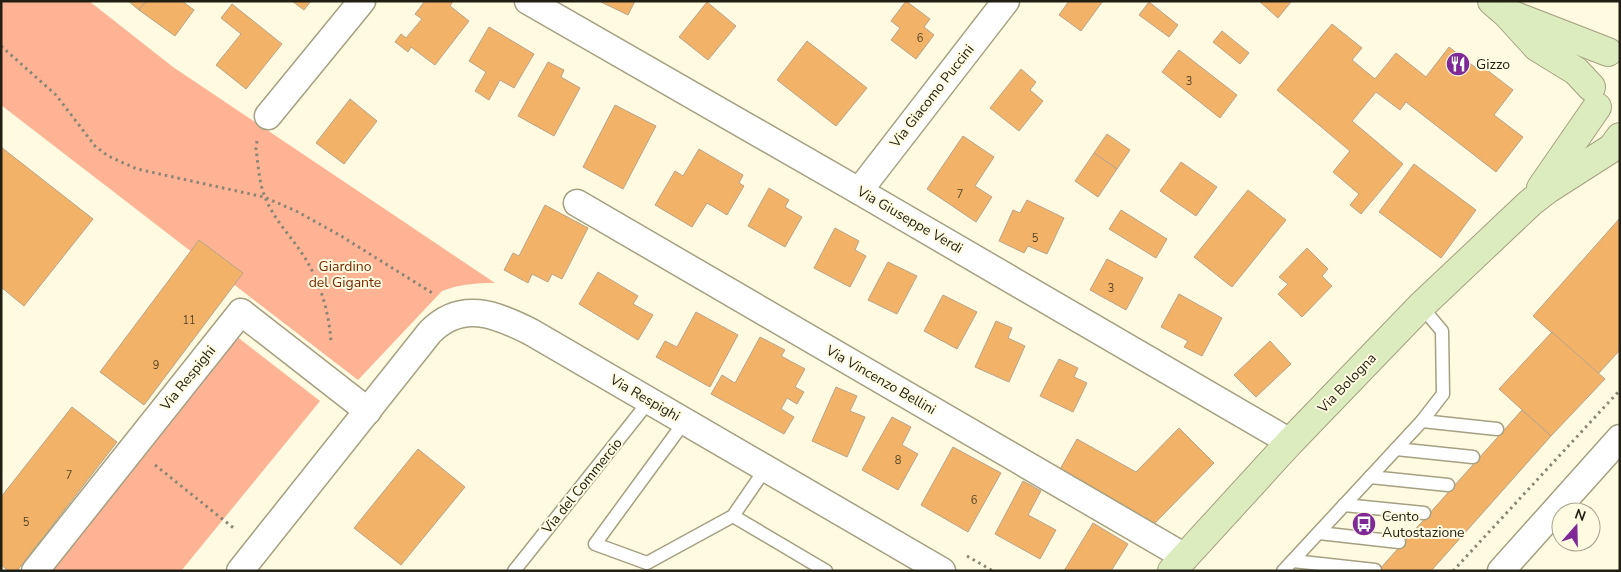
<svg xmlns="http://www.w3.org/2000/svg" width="1621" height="572" font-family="'Nunito Sans',sans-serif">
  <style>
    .green { fill: #feb395 }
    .building { fill: #f2b368; stroke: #b9a38a }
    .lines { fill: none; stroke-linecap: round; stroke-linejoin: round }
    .lane-casing { stroke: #a5a081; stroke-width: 15 }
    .street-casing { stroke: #a5a081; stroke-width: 29 }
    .secondary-casing { stroke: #a5a081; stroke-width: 30 }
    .path { stroke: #8a8674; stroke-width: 3; stroke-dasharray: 2.5 4; stroke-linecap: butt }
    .lane { stroke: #fff; stroke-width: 12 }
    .street { stroke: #fff; stroke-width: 26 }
    .secondary { stroke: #ddecbe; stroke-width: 28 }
    .labels { text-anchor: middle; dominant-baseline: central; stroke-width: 4; stroke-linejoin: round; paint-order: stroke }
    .number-label { font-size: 11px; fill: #554428 }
    .poi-label { font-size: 14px; fill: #211f13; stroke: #fffae0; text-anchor: start }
    .street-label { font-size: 14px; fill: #211f13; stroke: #fffae0 }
    .park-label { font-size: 14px; fill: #772900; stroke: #fffae0 }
  </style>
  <rect width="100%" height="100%" fill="#fffae0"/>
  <g class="green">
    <path d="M1,1H89L173,67L495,283C476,283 460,284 442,291L358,380L1,105Z"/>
    <path d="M236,336L320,401L181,571H49Z"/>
  </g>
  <g class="building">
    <path d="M128,1H146L139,10Z"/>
    <path d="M146,1H182L194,10L175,36L139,10Z"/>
    <path d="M292,1H311L304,10Z"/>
    <path d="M425,1H453L450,6L469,21L435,65L411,47L408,52L395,42L401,34L406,38L422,19L415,14Z"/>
    <path d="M599,1H635L628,15Z"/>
    <path d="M906,1L930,19L924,27L934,35L916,59L891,40L900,28L891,21Z"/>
    <path d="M1069,1H1103L1081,31L1059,15Z"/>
    <path d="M1259,1H1290L1291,2L1278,18Z"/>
    <path d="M707,2L736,26L708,60L679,37Z"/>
    <path d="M1149,2L1178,25L1169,37L1139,15Z"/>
    <path d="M232,4L282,44L246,89L216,65L241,34L221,18Z"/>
    <path d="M1332,24L1362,48L1352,60L1375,79L1396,53L1426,77L1449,47L1480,71L1483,67L1513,90L1494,115L1523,137L1496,172L1406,102L1400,110L1376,92L1352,121L1403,164L1361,214L1350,205L1359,194L1333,172L1350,151L1277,90Z"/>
    <path d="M489,27L534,54L514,88L500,80L489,100L475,91L486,72L469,61Z"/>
    <path d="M1222,31L1249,53L1240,64L1213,42Z"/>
    <path d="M807,41L867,88L836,126L777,80Z"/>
    <path d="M1179,50L1237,95L1220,118L1162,72Z"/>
    <path d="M548,62L564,70L561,77L580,88L554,136L518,116Z"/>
    <path d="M1021,69L1036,82L1030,90L1043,101L1019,131L990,108Z"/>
    <path d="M350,99L377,121L344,164L316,143Z"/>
    <path d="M615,105L656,126L623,189L583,167Z"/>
    <path d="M1107,134L1130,150L1117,169L1094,153Z"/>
    <path d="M963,136L994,157L975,186L992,197L976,222L927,189Z"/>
    <path d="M1,147L93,219L24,306L1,287Z"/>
    <path d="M699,149L743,175L739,183L744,186L727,215L707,203L692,227L655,205L675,171L683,176Z"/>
    <path d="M1094,153L1117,169L1098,197L1075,181Z"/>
    <path d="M1181,162L1217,187L1196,216L1160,191Z"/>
    <path d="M1414,164L1476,210L1441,258L1379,212Z"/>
    <path d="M769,188L789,200L785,207L802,217L785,247L748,226Z"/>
    <path d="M1248,190L1286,220L1232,287L1194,257Z"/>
    <path d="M1027,200L1064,218L1047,254L1028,246L1024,253L999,241L1013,210L1020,213Z"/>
    <path d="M545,205L588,228L562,279L552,274L548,282L532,274L528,283L504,270L513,253L519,256Z"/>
    <path d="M1121,210L1167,239L1156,258L1109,229Z"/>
    <path d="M1620,218V350L1598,374L1533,316Z"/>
    <path d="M835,228L859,241L855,250L866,256L850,287L814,268Z"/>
    <path d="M199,240L243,273L144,405L100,372Z"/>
    <path d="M1307,248L1328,269L1322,276L1332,286L1302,317L1278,294L1288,284L1279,277Z"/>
    <path d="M1107,259L1143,278L1126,310L1090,290Z"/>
    <path d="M888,262L917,276L897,314L868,300Z"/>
    <path d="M598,272L638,296L633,304L653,315L638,340L579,304Z"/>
    <path d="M1179,294L1222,318L1202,356L1184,347L1188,341L1161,327Z"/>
    <path d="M943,295L977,312L957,349L924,331Z"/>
    <path d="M696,312L738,335L710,387L656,357L665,341L677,347Z"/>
    <path d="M996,321L1012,328L1008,338L1025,346L1009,382L975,367Z"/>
    <path d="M1552,332L1605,379L1551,436L1499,389Z"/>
    <path d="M760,337L785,350L781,356L805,369L795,387L804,392L797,404L787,398L781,409L794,417L784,434L711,394L722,375L735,383Z"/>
    <path d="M1270,341L1291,364L1256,397L1234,375Z"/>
    <path d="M1059,359L1078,368L1074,377L1087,383L1073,412L1040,396Z"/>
    <path d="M836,387L857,396L850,411L865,417L847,457L812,441Z"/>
    <path d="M72,407L117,442L17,571H9L1,565V497Z"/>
    <path d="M1522,410L1551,436L1431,571H1378Z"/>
    <path d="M892,417L911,427L902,445L918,454L898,490L862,470Z"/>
    <path d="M1179,428L1214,463L1154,524L1059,471L1077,439L1136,472Z"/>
    <path d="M953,447L1001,473L968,532L921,505Z"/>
    <path d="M418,449L465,487L401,565L354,528Z"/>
    <path d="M1023,481L1041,491L1028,515L1056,530L1040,559L995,534Z"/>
    <path d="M1093,523L1128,544L1111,571H1064Z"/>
  </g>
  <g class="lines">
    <g class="lane-casing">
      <g id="lane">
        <path d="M685,421L595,544L647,563L733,516L766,468"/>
        <path d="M1422,421L1497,429"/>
        <path d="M1396,449L1473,457"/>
        <path d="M1370,477L1448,485"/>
        <path d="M1344,505L1424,513"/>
        <path d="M733,516L826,571"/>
        <path d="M1319,533L1399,542"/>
        <path d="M1293,561L1375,570"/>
        <path d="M514,571L650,400"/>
        <path d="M1283,571L1422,421L1443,394L1442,331L1421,306"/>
      </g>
    </g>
    <g class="street-casing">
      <g id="street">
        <path d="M528,1L859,191L1290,442"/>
        <path d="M268,116L362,1"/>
        <path d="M859,191L1006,1"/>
        <path d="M577,203L1185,557"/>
        <path d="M35,571L241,312L368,411"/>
        <path d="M240,571L430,332C461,300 496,314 531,332L942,571"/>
        <path d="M1501,571L1620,438"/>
      </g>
    </g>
    <g class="secondary-casing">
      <g id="secondary">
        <path d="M1492,1L1506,13L1537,47L1576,71L1591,87"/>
        <path d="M1510,14L1608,52"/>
        <path d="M1541,188L1597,107"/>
        <path d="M1172,571L1290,442L1421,306L1530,203L1548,189L1612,148L1620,137"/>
      </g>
    </g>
    <g class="path">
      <path d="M1,46L56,95L95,146L108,156L137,169L264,197L298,212L341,236L434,294"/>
      <path d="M257,141L256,148C258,164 259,183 265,197C273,218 289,234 301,252C319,278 329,310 331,342"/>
      <path d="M155,465L236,530"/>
      <path d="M967,556L993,571"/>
      <path d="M1453,571L1620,390"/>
    </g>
    <use href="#lane" class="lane"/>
    <use href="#street" class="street"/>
    <use href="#secondary" class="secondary"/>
  </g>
  <defs>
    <g id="restaurant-disc" transform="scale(1.25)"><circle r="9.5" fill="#7f2997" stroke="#fffae0"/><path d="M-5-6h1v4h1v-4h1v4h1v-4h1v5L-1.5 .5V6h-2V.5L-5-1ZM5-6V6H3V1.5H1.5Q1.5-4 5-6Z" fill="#fff"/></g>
    <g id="bus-disc" transform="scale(1.25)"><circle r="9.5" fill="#7f2997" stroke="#fffae0"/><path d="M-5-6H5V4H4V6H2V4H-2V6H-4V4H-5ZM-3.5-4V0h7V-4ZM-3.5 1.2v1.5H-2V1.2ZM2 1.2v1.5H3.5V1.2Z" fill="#fff"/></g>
  </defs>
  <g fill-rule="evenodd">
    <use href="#restaurant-disc" x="1458" y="64"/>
    <use href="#bus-disc" x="1364" y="524"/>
  </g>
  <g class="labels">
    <g class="number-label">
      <text x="920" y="38">6</text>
      <text x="1189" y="81">3</text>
      <text x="960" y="194">7</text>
      <text x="1035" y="238">5</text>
      <text x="1111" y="288">3</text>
      <text x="189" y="320">11</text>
      <text x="156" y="365">9</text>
      <text x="898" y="460">8</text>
      <text x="69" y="475">7</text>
      <text x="974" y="500">6</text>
      <text x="26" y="522">5</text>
    </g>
    <g class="poi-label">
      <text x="1476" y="64">Gizzo</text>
      <text x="1382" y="516">Cento<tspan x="1382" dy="16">Autostazione</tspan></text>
    </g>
    <g class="street-label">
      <text transform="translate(932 96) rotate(-52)">Via Giacomo Puccini</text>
      <text transform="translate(910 220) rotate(30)">Via Giuseppe Verdi</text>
      <text transform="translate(188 378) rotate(-51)">Via Respighi</text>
      <text transform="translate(881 380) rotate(30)">Via Vincenzo Bellini</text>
      <text transform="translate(1347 383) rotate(-46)">Via Bologna</text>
      <text transform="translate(645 398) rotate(30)">Via Respighi</text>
      <text transform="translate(582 486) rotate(-51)">Via del Commercio</text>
    </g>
    <g class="park-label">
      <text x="345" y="266">Giardino<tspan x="345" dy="16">del Gigante</tspan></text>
    </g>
  </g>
  <rect width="1621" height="572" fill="none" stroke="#211f13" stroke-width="5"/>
  <g transform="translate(1576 527) rotate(20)"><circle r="24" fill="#fffae0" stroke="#a6a28e"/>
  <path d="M0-4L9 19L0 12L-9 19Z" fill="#7f2997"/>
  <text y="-8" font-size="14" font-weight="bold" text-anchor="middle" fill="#211f13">N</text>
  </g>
</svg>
